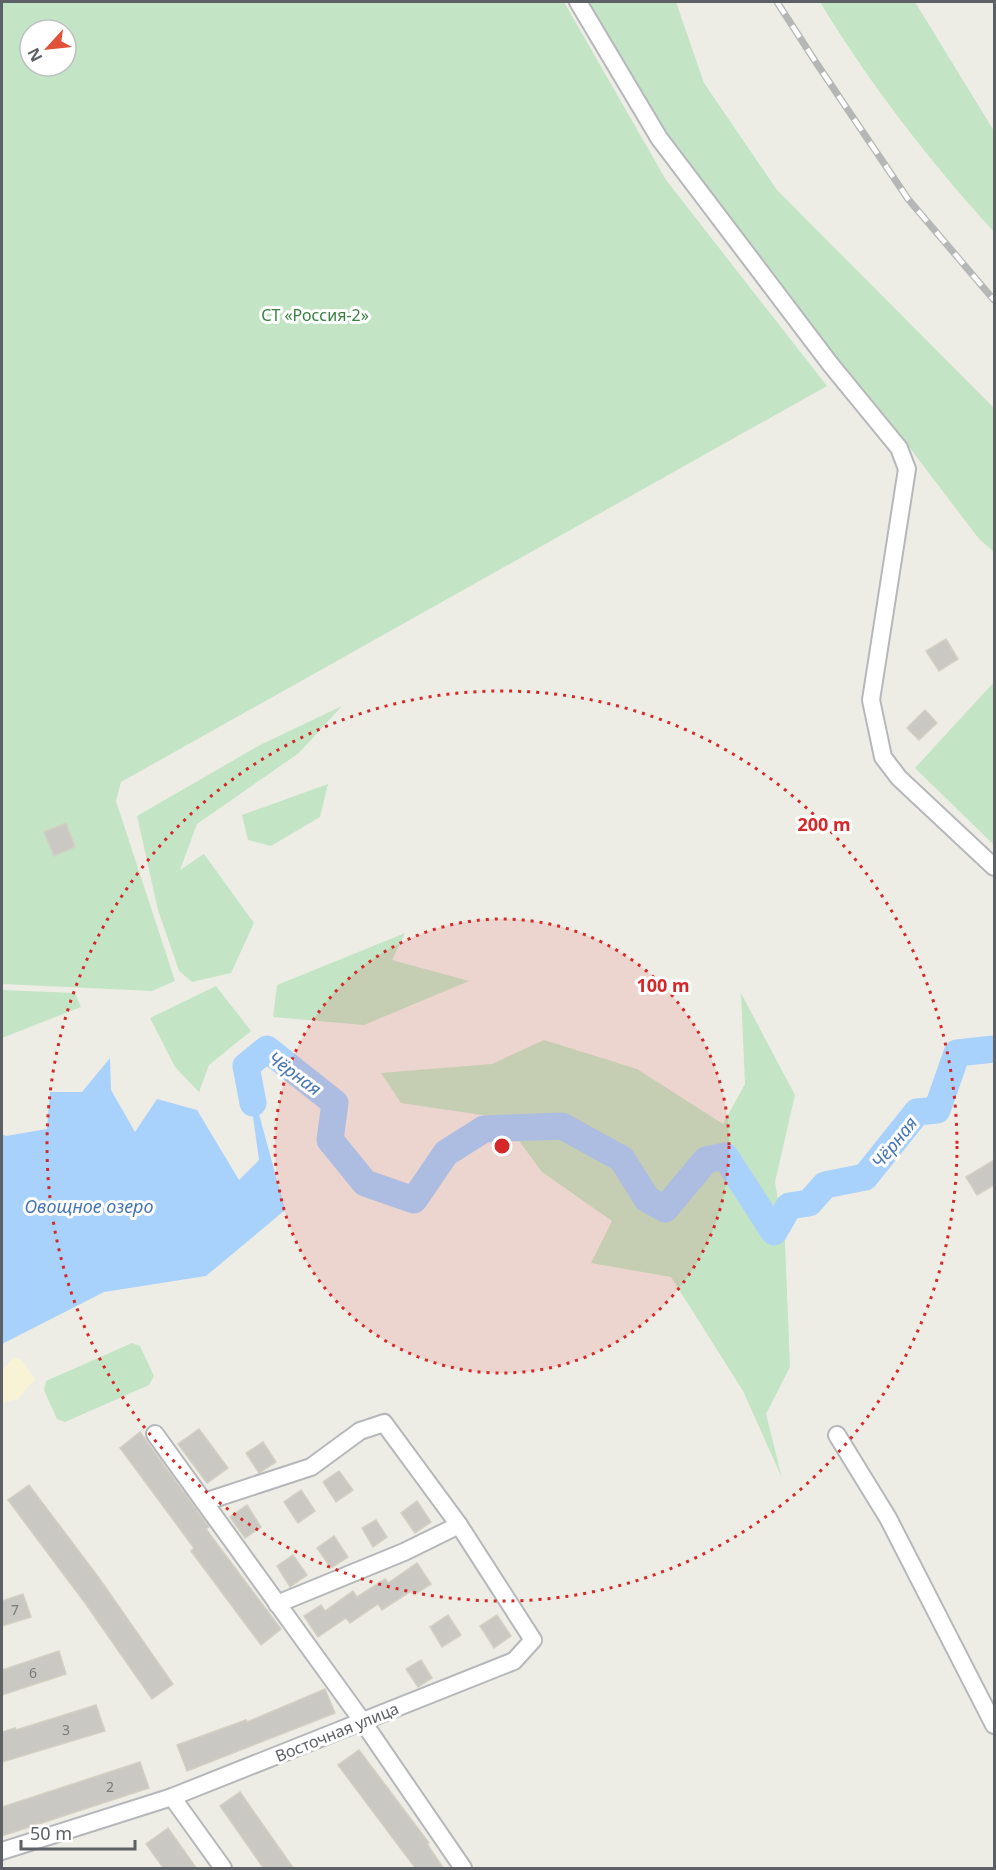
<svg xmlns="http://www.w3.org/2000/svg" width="996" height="1870" font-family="'Noto Sans',sans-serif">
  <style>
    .green { fill: #c3e5c5; fill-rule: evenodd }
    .sand { fill: #f9f3d5 }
    .water { fill: #a8d1fb }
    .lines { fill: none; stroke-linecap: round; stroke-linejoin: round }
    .river { stroke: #a8d1fb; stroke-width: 27 }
    .building { fill: #cac8c2; stroke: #d3cfc3; stroke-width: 1.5 }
    .minor-casing { stroke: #b5b7bb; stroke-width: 20 }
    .minor { stroke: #fff; stroke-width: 16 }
    .rail-casing { stroke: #b5b6b6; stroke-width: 7 }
    .rail { stroke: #fff; stroke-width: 4.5; stroke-dasharray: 14; stroke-linecap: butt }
    .ring { fill: none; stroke: #d62828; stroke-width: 3; stroke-dasharray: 3 6 }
    .labels { text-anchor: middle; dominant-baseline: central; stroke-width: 6; stroke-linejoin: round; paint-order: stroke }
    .number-label { font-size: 14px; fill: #787a7c }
    .park-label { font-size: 16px; fill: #388040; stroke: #fff }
    .street-label { font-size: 16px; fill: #5d6065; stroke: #fff }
    .water-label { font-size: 18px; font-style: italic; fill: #4876b5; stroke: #fff }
    .centre { fill: #d62828; stroke: #fff; stroke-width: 3 }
    .ring-label { font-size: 18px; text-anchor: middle; font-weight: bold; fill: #d62828; stroke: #fff; stroke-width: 6; stroke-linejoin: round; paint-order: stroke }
  </style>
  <rect width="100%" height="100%" fill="#eeede5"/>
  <g class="green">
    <path d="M2,2H564L666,180L827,386L121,782L116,801L175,981L152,991L2,984ZM30,30H66V66H30Z"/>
    <path d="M588,2H676L704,83L777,190L994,408V552L979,539L884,414L762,268L654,115Z"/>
    <path d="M820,2H915L994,131V232C930,162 869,83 820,2Z"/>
    <path d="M994,682V845L915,768Z"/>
    <path d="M342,706L299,753L197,824L180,870L204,854L254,923L231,973L192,982L179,971L158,910L137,816L260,745Z"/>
    <path d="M328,784L320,817L271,846L248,840L242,815Z"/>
    <path d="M405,933L392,960L469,981L364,1025L273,1017L277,985Z"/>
    <path d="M216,986L251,1031L209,1065L199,1092L175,1067L150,1018Z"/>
    <path d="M2,990L75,993L81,1007L2,1038Z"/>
    <path d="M741,993L795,1095L775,1182L785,1242L790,1367L766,1414L782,1478L743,1391L671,1277L591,1263L612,1221L542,1172L502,1118L401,1103L381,1073L492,1064L544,1040L637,1069L723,1124L745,1084Z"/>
    <path d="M132,1343L140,1346L154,1376L149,1385L65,1422L57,1419L44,1390L46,1381Z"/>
  </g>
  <path class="sand" d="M14,1357L21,1359L35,1379L18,1399L2,1403V1370Z"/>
  <path class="water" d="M110,1058L111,1090L135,1132L157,1099L197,1110L239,1180L259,1160L246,1066L285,1210L206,1276L104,1292L2,1344V1134L6,1136L47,1129L50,1092H82Z"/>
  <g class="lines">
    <path class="river" d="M253,1103L246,1066L267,1049L335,1103L330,1140L365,1183L414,1200L446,1153L484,1129L562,1126L622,1159L647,1199L665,1209L706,1160L725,1156L774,1232L789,1206L809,1203L825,1185L865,1177L917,1112L937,1110L957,1053L994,1049"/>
  </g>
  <g class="building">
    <path d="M946,639L958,659L939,671L926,651Z"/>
    <path d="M925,710L937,723L919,740L907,728Z"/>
    <path d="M66,823L75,847L54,856L44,832Z"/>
    <path d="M994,1160V1185L977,1195L966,1177Z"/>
    <path d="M199,1429L228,1468L207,1483L178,1444Z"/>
    <path d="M140,1432L209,1527L206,1529L281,1629L261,1645L191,1551L194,1548L120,1448Z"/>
    <path d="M263,1442L276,1462L259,1473L246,1453Z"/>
    <path d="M339,1471L353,1490L336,1502L323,1482Z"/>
    <path d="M29,1485L99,1578L173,1684L152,1699L85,1603L8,1500Z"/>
    <path d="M301,1490L315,1511L298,1523L284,1502Z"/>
    <path d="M417,1501L431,1522L415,1533L401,1513Z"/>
    <path d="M247,1505L261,1527L245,1538L230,1517Z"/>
    <path d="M376,1520L387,1537L373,1547L362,1528Z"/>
    <path d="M334,1536L348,1557L331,1568L317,1548Z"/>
    <path d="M293,1555L307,1575L290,1587L277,1566Z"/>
    <path d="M417,1563L431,1584L414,1595L411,1591L382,1610L378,1604L350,1623L346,1618L318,1637L304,1616L321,1605L325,1611L353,1591L357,1597L385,1579L388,1583Z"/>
    <path d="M23,1594L31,1617L2,1626V1601Z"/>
    <path d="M448,1615L461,1635L442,1647L430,1627Z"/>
    <path d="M497,1615L511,1636L494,1648L480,1626Z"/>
    <path d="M59,1651L66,1674L2,1695V1670Z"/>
    <path d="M421,1660L432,1678L418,1687L406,1669Z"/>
    <path d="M325,1689L335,1713L187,1771L177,1745L246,1720L247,1722Z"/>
    <path d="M96,1705L105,1731L2,1762V1732L15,1728L16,1730Z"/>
    <path d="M359,1750L429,1843L427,1844L444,1869H416L338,1765Z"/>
    <path d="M140,1762L149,1788L2,1836V1807Z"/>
    <path d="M240,1792L294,1869H264L220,1806Z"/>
    <path d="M168,1828L197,1869H164L146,1844Z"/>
  </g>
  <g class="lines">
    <g class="minor-casing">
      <g id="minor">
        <path d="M578,2L659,138L831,365L899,448L907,469L871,700L883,757L899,778L994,867"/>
        <path d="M155,1434L363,1722L463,1868"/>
        <path d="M837,1435L888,1518L994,1725"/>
        <path d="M204,1502L311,1467L360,1431L384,1423L459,1525"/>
        <path d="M172,1797L223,1868"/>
        <path d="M2,1851L172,1797L514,1661L533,1640L459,1525L404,1552L277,1604"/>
      </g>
    </g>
    <use href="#minor" class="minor"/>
    <g class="rail-casing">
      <path id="rail" d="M777,2L815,61L908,199L994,300"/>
    </g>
    <use href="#rail" class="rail"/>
  </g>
  <circle cx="502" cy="1146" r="227" fill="#d62828" fill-opacity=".12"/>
  <g class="ring">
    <circle cx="502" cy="1146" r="227"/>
    <circle cx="502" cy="1146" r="455"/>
  </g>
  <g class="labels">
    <g class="number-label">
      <text x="15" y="1609">7</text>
      <text x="33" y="1672">6</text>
      <text x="66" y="1729">3</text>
      <text x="110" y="1786">2</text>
    </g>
    <g class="park-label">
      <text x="315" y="315">СТ «Россия-2»</text>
    </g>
    <g class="street-label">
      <text transform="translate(337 1732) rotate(-22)">Восточная улица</text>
    </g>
    <g class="water-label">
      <text transform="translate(295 1073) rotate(36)">Чёрная</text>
      <text transform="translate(894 1142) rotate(-51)">Чёрная</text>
      <text x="89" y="1206">Овощное озеро</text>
    </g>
  </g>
  <circle cx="502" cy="1146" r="9" class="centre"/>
  <g class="ring-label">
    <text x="824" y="831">200 m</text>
    <text x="663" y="992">100 m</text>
  </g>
  <rect width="996" height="1870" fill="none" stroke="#5d6065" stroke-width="6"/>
  <g transform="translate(48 48) rotate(243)"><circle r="28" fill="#ffffff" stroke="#bebfc1" stroke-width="1.5"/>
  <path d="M0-4.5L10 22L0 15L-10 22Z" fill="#e15238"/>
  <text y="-9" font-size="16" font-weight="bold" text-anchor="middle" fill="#5d6065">N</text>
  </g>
  <path d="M21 1840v9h114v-9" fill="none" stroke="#5d6065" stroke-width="3"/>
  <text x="30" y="1840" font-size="18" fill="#5d6065" stroke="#ffffff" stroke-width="4.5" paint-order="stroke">50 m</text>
</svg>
